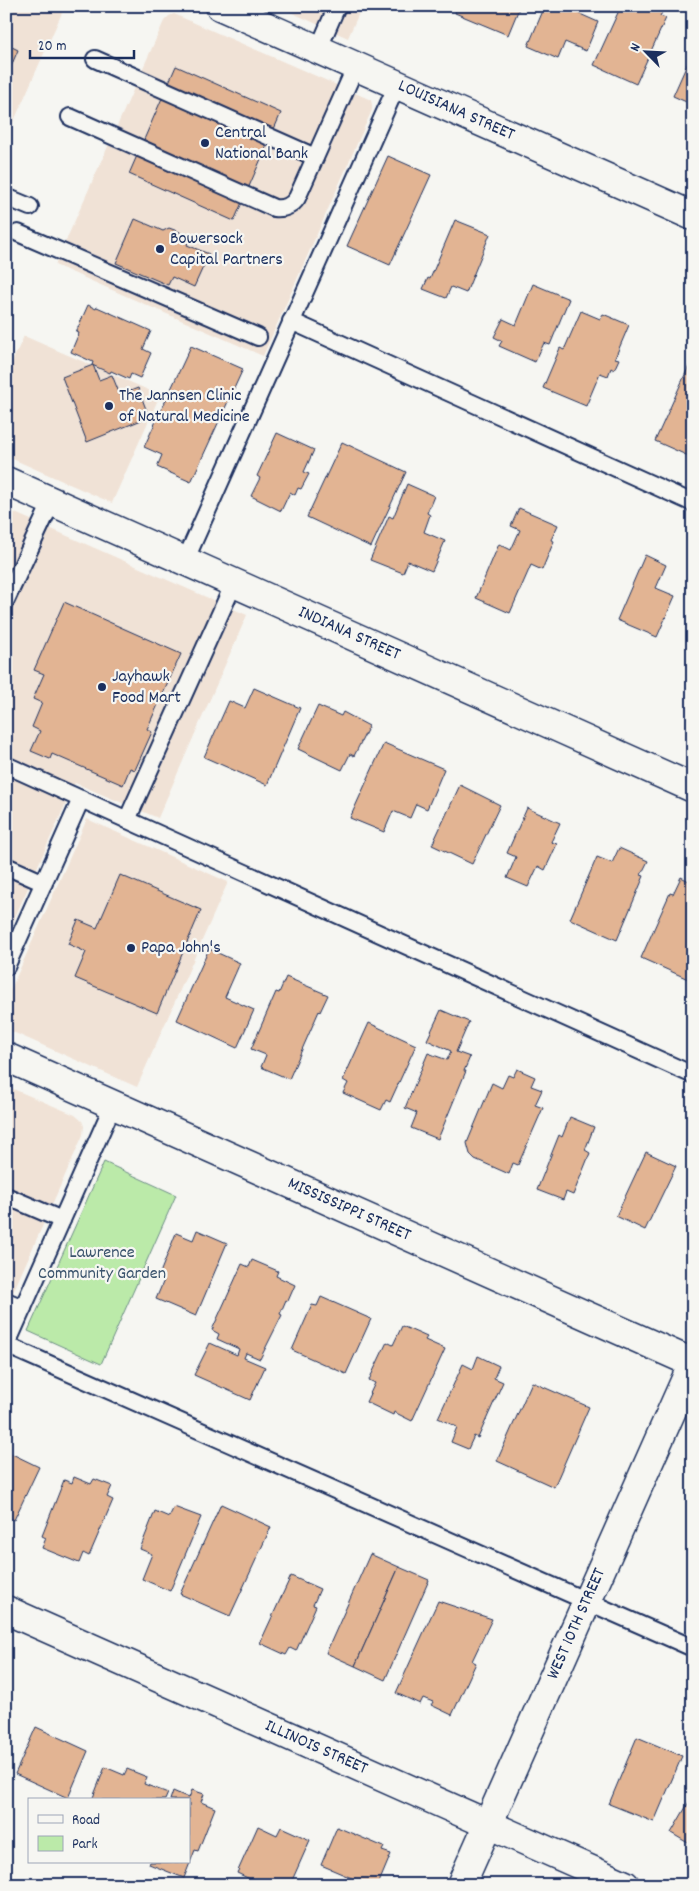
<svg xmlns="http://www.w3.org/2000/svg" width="699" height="1891" font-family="Dekko,sans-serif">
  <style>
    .built { fill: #f0e2d6 }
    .green { fill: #bbeaa9; stroke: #6b8c84 }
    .building { fill: #e2b493; stroke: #1b2f5e }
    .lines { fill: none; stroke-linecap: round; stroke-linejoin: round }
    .service-casing { stroke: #1b2f5e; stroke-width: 20 }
    .minor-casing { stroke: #1b2f5e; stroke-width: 31 }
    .service { stroke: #f6f6f2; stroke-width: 16 }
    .minor { stroke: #f6f6f2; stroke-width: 28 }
    .poi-dot { fill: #1b2f5e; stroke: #f6f6f2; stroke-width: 2 }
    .labels { text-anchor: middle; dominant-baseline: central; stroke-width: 4.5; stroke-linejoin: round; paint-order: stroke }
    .street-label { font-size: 18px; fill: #1b2f5e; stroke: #f6f6f2 }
    .poi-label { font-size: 18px; fill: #1b2f5e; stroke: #f6f6f2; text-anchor: start }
    .park-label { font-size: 18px; fill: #3b546d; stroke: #f6f6f2 }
  </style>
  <rect width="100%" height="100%" fill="#f6f6f2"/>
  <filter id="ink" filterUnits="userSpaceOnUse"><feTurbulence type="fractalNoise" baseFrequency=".02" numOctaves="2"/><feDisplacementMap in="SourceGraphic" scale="10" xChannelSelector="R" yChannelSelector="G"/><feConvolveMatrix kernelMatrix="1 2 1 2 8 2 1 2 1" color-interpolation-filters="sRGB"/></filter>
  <g filter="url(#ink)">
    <g class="built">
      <path d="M6,6H65L6,139Z"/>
      <path d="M277,6H362L348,38Z"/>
      <path d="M174,14L371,100L372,105V110L263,356L55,265L164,21L169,16Z"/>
      <path d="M24,336L160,395L112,503L6,456V375Z"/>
      <path d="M6,509L247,615L158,818L75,783L6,937Z"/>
      <path d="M87,819L228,882L137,1087L6,1029V1000Z"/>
      <path d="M6,1086L75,1115L82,1121L84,1126L83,1135L6,1308Z"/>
    </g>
    <path class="green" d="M104,1162L176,1195L101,1364L28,1331Z"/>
    <g class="building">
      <path d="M457,6H520L508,35L455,13Z"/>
      <path d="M545,6H573L571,10L598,22L586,51L565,42L558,59L528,46Z"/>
      <path d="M621,6H653L663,11L660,16L666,18L636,84L594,65Z"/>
      <path d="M6,44L18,50L6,78Z"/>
      <path d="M693,51V105L673,96Z"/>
      <path d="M176,66L281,113L234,221L129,174Z"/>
      <path d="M388,156L431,175L390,265L347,246Z"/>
      <path d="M135,219L163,231L169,228L180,232L181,240L188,243L187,245L209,254L194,287L172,277L168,285L116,263Z"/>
      <path d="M455,220L490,234L466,293L451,287L446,298L423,289L428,278L430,279Z"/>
      <path d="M533,284L569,299L550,345L544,343L535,362L499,346L502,341L494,337L503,319L516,325Z"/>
      <path d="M88,305L96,309L97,307L151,331L143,349L151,353L140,378L131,374L129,379L111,371L110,373L92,365L93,362L71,352L79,333L76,332Z"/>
      <path d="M581,311L600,319L603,314L629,325L615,358L619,359L614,370L611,368L608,376L600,373L586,406L543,388L560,348L564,350Z"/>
      <path d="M191,346L243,369L191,482L157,467L162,455L144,447Z"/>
      <path d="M693,357V458L655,441Z"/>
      <path d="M93,365L99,380L112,375L120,395L138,388L149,417L87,442L62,377Z"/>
      <path d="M277,433L314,450L304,472L309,474L301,489L298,488L295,495L290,492L281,511L251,496L260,478L257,476Z"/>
      <path d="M342,442L406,472L371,547L307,517Z"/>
      <path d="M407,484L434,496L427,513L430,515L424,532L445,541L432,571L408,561L403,573L370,560L389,516L393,518Z"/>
      <path d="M519,508L558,525L551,540L554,541L542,570L531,565L510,613L476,598L499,544L511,550L520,530L511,526Z"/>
      <path d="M645,555L666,565L656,588L675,596L657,637L617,620Z"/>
      <path d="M64,602L181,654L147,729L152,732L135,770L130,768L123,785L52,754L50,759L31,751L40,731L32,727L42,703L33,699L44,674L34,670Z"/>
      <path d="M254,688L300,708L267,785L204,757L229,701L245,708Z"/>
      <path d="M318,706L341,716L343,712L369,726L354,756L350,754L342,770L298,749Z"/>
      <path d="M384,743L444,769L427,809L416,804L410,818L393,811L384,832L350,818Z"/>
      <path d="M460,785L500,805L472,864L432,845Z"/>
      <path d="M527,808L560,823L551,842L557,844L545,870L538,866L528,887L507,878L516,857L507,853Z"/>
      <path d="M619,848L648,861L641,875L644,876L617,940L570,919L597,857L612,863Z"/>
      <path d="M120,875L201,910L157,1013L75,978L86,952L68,944L78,920L97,928Z"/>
      <path d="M681,877L693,883V968L688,979L641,958L670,893L673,894Z"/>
      <path d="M209,949L240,963L225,997L254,1010L237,1048L177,1020Z"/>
      <path d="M286,977L328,995L320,1012L319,1011L289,1079L261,1067L266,1055L251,1049L276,992L279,993Z"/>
      <path d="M441,1010L469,1022L456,1052L470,1057L464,1071H466L438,1139L411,1128L417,1113L405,1108L428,1053L447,1060L451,1051L427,1040Z"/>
      <path d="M369,1023L416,1045L390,1102L386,1100L381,1110L343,1093L348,1083L343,1080Z"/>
      <path d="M517,1069L535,1077L531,1086L542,1090L535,1105L543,1108L518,1165L513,1163L509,1174L475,1159L470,1154L467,1143L492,1083L502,1088L508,1075L513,1077Z"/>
      <path d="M570,1117L594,1127L585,1150L590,1153L573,1195L566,1192L563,1200L537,1190L559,1135L562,1137Z"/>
      <path d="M646,1152L676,1166L645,1230L616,1216Z"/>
      <path d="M197,1230L227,1243L196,1316L156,1299L164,1280L158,1278L176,1233L193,1240Z"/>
      <path d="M252,1260L278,1271L276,1276L295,1285L288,1301L286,1300L280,1314L282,1315L260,1359L246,1353L244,1358L265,1367L250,1400L194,1375L210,1343L237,1355L239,1349L217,1339L219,1334L212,1330L242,1264L249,1267Z"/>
      <path d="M321,1297L371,1319L346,1374L292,1350L312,1305L317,1306Z"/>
      <path d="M402,1326L427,1337L425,1340L445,1349L412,1421L394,1412L393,1415L366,1402L375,1383L369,1380L387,1342L393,1345Z"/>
      <path d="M478,1356L499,1366L494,1378L503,1382L478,1438L474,1436L468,1449L451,1442L457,1427L438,1418L463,1364L473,1369Z"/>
      <path d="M532,1382L589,1407L554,1487L497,1461Z"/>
      <path d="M6,1451L39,1467L14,1520L8,1517L6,1521Z"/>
      <path d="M74,1477L91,1484L94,1479L112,1486L107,1497L113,1500L89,1556L83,1553L79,1563L42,1548L46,1538L42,1536L64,1480L72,1483Z"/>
      <path d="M221,1504L271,1527L230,1616L180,1594Z"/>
      <path d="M174,1507L201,1517L170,1591L142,1579L152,1554L140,1549L155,1511L169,1517Z"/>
      <path d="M370,1554L399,1567L355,1666L326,1653Z"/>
      <path d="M399,1567L429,1580L385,1680L355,1666Z"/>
      <path d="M291,1576L320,1589L313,1605L316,1606L296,1651L290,1648L286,1655L260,1643Z"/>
      <path d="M438,1601L492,1619L472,1661L476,1663L452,1715L431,1705L433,1702L423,1698L420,1704L396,1693Z"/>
      <path d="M36,1727L88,1751L68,1798L15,1774Z"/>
      <path d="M637,1737L682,1756L654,1822L609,1804Z"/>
      <path d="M105,1767L124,1775L127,1769L147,1777L144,1784L168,1793L165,1800H92Z"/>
      <path d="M192,1790L204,1794L201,1802L215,1808L198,1851L195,1850L184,1878L149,1864L150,1862H189V1800H170L173,1791L189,1798Z"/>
      <path d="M693,1795V1846L671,1833Z"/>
      <path d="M258,1826L277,1835L281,1827L310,1840L290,1885H252L254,1881L237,1873Z"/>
      <path d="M337,1827L384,1847L382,1851L391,1854L378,1885L370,1882L368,1885L321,1865Z"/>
    </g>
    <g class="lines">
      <g class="service-casing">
        <g id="service">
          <path d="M318,50L337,6"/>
          <path d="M95,59L315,157"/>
          <path d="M70,117L274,208C284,209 291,207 297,198L356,66"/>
          <path d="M6,197L30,207"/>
          <path d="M18,233L258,337"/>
          <path d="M291,321L693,503"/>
          <path d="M185,561L397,85"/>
          <path d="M6,600L52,501"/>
          <path d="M6,765L81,799"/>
          <path d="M127,820L234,583"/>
          <path d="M6,866L44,883"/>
          <path d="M6,967L81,799L693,1075"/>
          <path d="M6,1196L62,1220"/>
          <path d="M6,1301L23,1308"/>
          <path d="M6,1345L693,1648"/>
          <path d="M6,1346L113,1105"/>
        </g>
      </g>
      <g class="minor-casing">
        <g id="minor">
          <path d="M220,6L693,216"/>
          <path d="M6,481L693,788"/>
          <path d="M6,1057L693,1363"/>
          <path d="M6,1610L625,1885"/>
          <path d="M461,1885L693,1363"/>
        </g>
      </g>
      <use href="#service" class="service"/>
      <use href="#minor" class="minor"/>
    </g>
  </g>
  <g class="poi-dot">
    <circle cx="205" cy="143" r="5"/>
    <circle cx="160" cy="249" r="5"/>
    <circle cx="109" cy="406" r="5"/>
    <circle cx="102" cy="687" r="5"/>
    <circle cx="131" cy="948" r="5"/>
  </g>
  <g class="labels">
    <g class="street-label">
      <text transform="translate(456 111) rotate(24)">LOUISIANA STREET</text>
      <text transform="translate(349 634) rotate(24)">INDIANA STREET</text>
      <text transform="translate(349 1210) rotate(24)">MISSISSIPPI STREET</text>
      <text transform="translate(577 1624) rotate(-66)">WEST 10TH STREET</text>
      <text transform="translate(316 1748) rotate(24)">ILLINOIS STREET</text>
    </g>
    <g class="poi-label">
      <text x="215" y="133">Central<tspan x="215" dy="21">National Bank</tspan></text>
      <text x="170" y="239">Bowersock<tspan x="170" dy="21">Capital Partners</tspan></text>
      <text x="119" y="396">The Jannsen Clinic<tspan x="119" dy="21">of Natural Medicine</tspan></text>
      <text x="112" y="677">Jayhawk<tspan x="112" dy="21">Food Mart</tspan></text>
      <text x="141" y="948">Papa John's</text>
    </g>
    <g class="park-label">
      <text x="102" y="1253">Lawrence<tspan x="102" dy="21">Community Garden</tspan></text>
    </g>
  </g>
  <rect width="699" height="1891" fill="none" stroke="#f6f6f2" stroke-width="25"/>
  <rect x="12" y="12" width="674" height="1866" fill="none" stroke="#1b2f5e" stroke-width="2" filter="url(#ink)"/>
  <rect x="28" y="1798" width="162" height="65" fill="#f6f6f2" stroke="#9ea6b7"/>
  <rect x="38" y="1815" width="25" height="8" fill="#f6f6f2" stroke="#9ea6b7"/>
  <text x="72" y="1824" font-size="15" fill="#1b2f5e">Road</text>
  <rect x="38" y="1836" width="25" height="15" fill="#bbeaa9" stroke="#9ea6b7"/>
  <text x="72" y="1848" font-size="15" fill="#1b2f5e">Park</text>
  <g transform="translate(646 52) rotate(294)" stroke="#f6f6f2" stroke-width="4" paint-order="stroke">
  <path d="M0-4L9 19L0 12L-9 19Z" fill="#1b2f5e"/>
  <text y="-8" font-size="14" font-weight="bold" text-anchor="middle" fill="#1b2f5e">N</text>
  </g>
  <path d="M30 50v8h104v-8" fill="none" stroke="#1b2f5e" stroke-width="2.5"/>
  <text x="38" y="50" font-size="15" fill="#1b2f5e" stroke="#f6f6f2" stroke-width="4" paint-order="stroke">20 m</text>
</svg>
